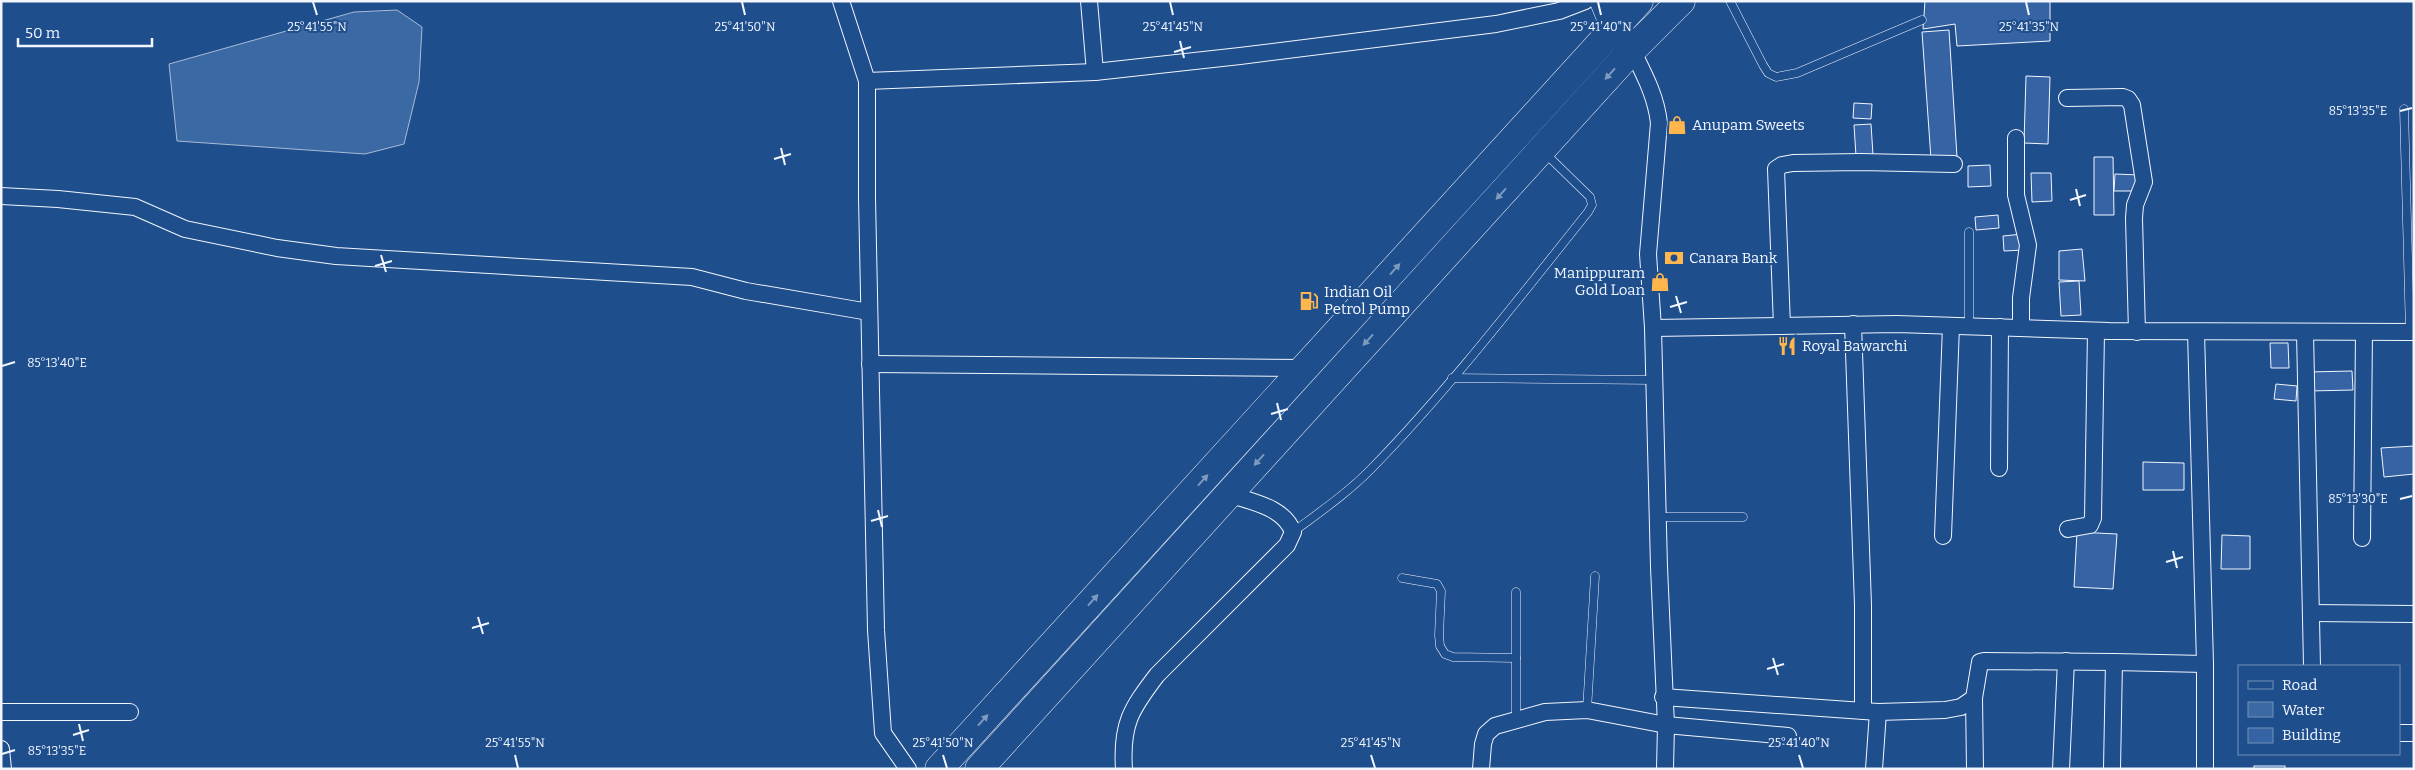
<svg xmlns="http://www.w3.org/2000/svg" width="2415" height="770" font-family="Bitter,serif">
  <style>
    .water { fill: #3b69a3; stroke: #a8bbd7 }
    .building { fill: #3563a3; stroke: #f2f6ff }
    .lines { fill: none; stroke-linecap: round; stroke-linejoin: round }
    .lane-casing { stroke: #f2f6ff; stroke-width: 9 }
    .street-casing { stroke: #f2f6ff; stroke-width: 18 }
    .highway-casing { stroke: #f2f6ff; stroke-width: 29 }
    .lane { stroke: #1f4e8c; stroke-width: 8 }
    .street { stroke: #1f4e8c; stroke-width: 16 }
    .highway { stroke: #1f4e8c; stroke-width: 28 }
    .oneway { fill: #7e9ac0 }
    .ticks { fill: none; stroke: #f2f6ff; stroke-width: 2 }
    .labels { text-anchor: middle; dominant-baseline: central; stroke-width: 4; stroke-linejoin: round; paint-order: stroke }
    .poi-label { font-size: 15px; fill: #f2f6ff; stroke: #1f4e8c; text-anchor: start }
    .ticks-label { font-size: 12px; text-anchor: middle; fill: #f2f6ff; stroke: #1f4e8c; stroke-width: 4; stroke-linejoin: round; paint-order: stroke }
  </style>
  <rect width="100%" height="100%" fill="#1f4e8c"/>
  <path class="water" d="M397,10L422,27L419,82L404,144L365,154L177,141L169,64L354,12Z"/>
  <g class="building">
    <path d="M1925,1H2050V41L1957,46L1955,24L1923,29Z"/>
    <path d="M1949,30L1957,157L1931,159L1922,32Z"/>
    <path d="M2026,76L2050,77L2048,144L2024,143Z"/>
    <path d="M1854,103L1872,104L1871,119L1853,118Z"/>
    <path d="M1871,124L1873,155L1856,156L1854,125Z"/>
    <path d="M2094,157H2113L2114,215H2094Z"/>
    <path d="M1990,165L1991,186L1968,187V166Z"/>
    <path d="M2031,173H2051L2052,201L2032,202Z"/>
    <path d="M2115,174L2140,175L2139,191H2114Z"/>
    <path d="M1998,215L1999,228L1976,230L1975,217Z"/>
    <path d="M2023,234L2024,250L2004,251L2003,236Z"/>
    <path d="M2082,249L2085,281L2059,280V251Z"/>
    <path d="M2079,281L2081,315L2061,316L2059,282Z"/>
    <path d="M2270,343H2288L2289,368H2271Z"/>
    <path d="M2352,371L2353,390L2309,391L2308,372Z"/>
    <path d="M2276,384L2297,386L2296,401L2274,399Z"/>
    <path d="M2414,446V474L2384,477L2381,448Z"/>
    <path d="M2143,462L2184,463V490H2143Z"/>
    <path d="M2077,532L2117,534L2113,589L2074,587Z"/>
    <path d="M2222,535L2250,536V569H2221Z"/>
    <rect x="2254" y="766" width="31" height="3"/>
  </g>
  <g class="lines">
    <g class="lane-casing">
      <g id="lane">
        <path d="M1730,1L1763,65L1768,73L1776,77L1797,73L1922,20"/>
        <path d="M2404,109L2410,332"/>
        <path d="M1969,232V326"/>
        <path d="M1452,378L1654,380"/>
        <path d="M1657,517H1743"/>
        <path d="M1293,532C1320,512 1349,492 1373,467C1450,388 1519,298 1588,212L1592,205L1590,197L1545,153"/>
        <path d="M1402,578L1437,584L1441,591L1439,635L1440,646L1445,654L1453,657L1516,658"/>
        <path d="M1587,710L1595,576"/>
        <path d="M1516,719V592"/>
      </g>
    </g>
    <g class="street-casing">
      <g id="street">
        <path d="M841,1L867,81V198L876,630L883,733L908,769"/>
        <path d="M1089,1L1095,72"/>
        <path d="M1632,50C1644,74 1656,96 1659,123L1648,254L1653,328L1659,567L1666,725L1665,769"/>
        <path d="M867,81L1095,72L1240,56L1496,24L1559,11L1585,1"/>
        <path d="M2067,98L2123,97L2128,99L2132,105L2144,182L2135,205L2134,218L2137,332"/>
        <path d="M2016,138V195L2028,245L2021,298V327"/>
        <path d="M1,196L58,199L135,207L185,229L277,248L336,256L692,277L746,291L869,312"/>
        <path d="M1853,324L1863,605V711"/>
        <path d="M1782,326L1776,169L1782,165L1793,163L1861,162L1954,164"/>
        <path d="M1653,328L1897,324L2109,331L2414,332"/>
        <path d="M2196,332L2205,664V769"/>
        <path d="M2305,332L2312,666"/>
        <path d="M870,364L1304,368"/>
        <path d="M1999,468L2000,327"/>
        <path d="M2068,529L2090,525L2093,518L2096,331"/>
        <path d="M1943,536L1951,326"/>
        <path d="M2362,538L2364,332"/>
        <path d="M2311,613L2414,614"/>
        <path d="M1663,697L1878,712L1945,710L1961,707L1974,698L1980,662L1984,661L2114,662"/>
        <path d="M1974,698L1975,769"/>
        <path d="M1,712H130"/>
        <path d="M2399,733H2414"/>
        <path d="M1,749L3,769"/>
        <path d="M1124,769C1121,724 1131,709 1157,675L1287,545L1293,532C1284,507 1252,502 1229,494"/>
        <path d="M1481,769L1483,744L1486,734L1495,726L1545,712L1587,710L1666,725L1788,736"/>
        <path d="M1874,769L1878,712"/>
        <path d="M2061,769L2066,661"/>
        <path d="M2112,769L2114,662L2205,664"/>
      </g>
    </g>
    <g class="highway-casing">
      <g id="highway">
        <path d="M1604,1L1615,28L1624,39"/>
        <path d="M939,769L1639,1"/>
        <path d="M979,769L1632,50L1681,1"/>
      </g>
    </g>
    <use href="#lane" class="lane"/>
    <use href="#street" class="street"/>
    <use href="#highway" class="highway"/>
  </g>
  <defs><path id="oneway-solid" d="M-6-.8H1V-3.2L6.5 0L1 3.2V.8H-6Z" transform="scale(1.25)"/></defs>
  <g class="oneway">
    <use href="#oneway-solid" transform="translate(1610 74) rotate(132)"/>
    <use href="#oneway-solid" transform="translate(1501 194) rotate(132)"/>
    <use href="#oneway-solid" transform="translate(1395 269) rotate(-48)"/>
    <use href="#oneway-solid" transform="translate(1368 340) rotate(132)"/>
    <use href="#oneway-solid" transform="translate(1259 460) rotate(132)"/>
    <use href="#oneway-solid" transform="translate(1203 480) rotate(-48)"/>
    <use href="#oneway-solid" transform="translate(1093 600) rotate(-48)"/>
    <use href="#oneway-solid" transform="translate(983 720) rotate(-48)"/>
  </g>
  <path class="ticks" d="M313,2L317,15M742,2L745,15M1170,2L1173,15M1598,2L1601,15M2026,2L2029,15M1180,41L1184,58M1174,52L1191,47M2400,111L2412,108M781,148L785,165M774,159L791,154M2076,189L2080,206M2070,200L2086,195M381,255L386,272M375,266L392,261M1676,296L1681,313M1670,307L1687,302M2,366L15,362M1277,403L1281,420M1271,414L1288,409M2400,499L2412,496M878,510L882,527M871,521L888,516M2173,551L2177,568M2166,562L2183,557M478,617L483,634M472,628L489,623M1773,658L1778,675M1767,669L1784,664M79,724L83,741M73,735L89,730M2,754L15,750M515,755L518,768M943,755L947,768M1371,755L1375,768M1799,755L1803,768"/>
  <defs>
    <g id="shop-bare" transform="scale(1.5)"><path d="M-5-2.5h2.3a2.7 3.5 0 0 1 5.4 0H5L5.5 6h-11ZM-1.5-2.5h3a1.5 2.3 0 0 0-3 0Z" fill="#ffb74d" stroke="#1f4e8c" stroke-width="2.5" paint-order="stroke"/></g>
    <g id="bank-bare" transform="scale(1.5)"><path d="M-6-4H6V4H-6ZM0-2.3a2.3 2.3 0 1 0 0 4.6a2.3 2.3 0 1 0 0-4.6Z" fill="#ffb74d" stroke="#1f4e8c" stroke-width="2.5" paint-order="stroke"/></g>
    <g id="fuel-bare" transform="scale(1.5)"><path d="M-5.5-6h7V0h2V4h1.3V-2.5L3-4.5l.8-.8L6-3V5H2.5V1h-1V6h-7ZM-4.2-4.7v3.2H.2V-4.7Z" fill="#ffb74d" stroke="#1f4e8c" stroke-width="2.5" paint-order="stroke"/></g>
    <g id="restaurant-bare" transform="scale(1.5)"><path d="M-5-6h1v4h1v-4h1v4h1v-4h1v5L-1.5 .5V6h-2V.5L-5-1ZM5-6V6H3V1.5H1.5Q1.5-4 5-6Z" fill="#ffb74d" stroke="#1f4e8c" stroke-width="2.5" paint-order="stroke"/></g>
  </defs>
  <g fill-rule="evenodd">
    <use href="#shop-bare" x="1677" y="125"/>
    <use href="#bank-bare" x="1674" y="258"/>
    <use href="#shop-bare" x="1660" y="282"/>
    <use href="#fuel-bare" x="1309" y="301"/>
    <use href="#restaurant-bare" x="1787" y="346"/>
  </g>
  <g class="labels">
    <g class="poi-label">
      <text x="1692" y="125">Anupam Sweets</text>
      <text x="1689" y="258">Canara Bank</text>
      <text x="1645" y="273" text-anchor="end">Manippuram<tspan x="1645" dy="17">Gold Loan</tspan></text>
      <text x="1324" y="292">Indian Oil<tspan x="1324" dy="17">Petrol Pump</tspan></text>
      <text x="1802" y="346">Royal Bawarchi</text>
    </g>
  </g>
  <g class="ticks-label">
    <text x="317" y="31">25°41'55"N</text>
    <text x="1601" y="31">25°41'40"N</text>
    <text x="745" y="31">25°41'50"N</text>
    <text x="1173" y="31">25°41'45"N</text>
    <text x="2029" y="31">25°41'35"N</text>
    <text x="2358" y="115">85°13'35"E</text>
    <text x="57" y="367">85°13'40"E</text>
    <text x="2358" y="503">85°13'30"E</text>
    <text x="515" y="747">25°41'55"N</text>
    <text x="943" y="747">25°41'50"N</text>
    <text x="1371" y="747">25°41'45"N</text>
    <text x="1799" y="747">25°41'40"N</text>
    <text x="57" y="755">85°13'35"E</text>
  </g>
  <rect width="2415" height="770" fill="none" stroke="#f2f6ff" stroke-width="5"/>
  <rect x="2238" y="665" width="162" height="90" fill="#1f4e8c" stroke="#7391ba"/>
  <rect x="2248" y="681" width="25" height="8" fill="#1f4e8c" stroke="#7391ba"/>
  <text x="2282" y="690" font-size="15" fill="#f2f6ff">Road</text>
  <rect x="2248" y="702" width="25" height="15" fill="#3b69a3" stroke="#7391ba"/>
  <text x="2282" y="715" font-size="15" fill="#f2f6ff">Water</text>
  <rect x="2248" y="728" width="25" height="15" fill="#3563a3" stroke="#7391ba"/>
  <text x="2282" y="740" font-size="15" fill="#f2f6ff">Building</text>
  <path d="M18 38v8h134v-8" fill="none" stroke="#f2f6ff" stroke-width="2.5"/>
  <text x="25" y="38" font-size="15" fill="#f2f6ff" stroke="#1f4e8c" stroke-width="4" paint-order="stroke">50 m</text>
</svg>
